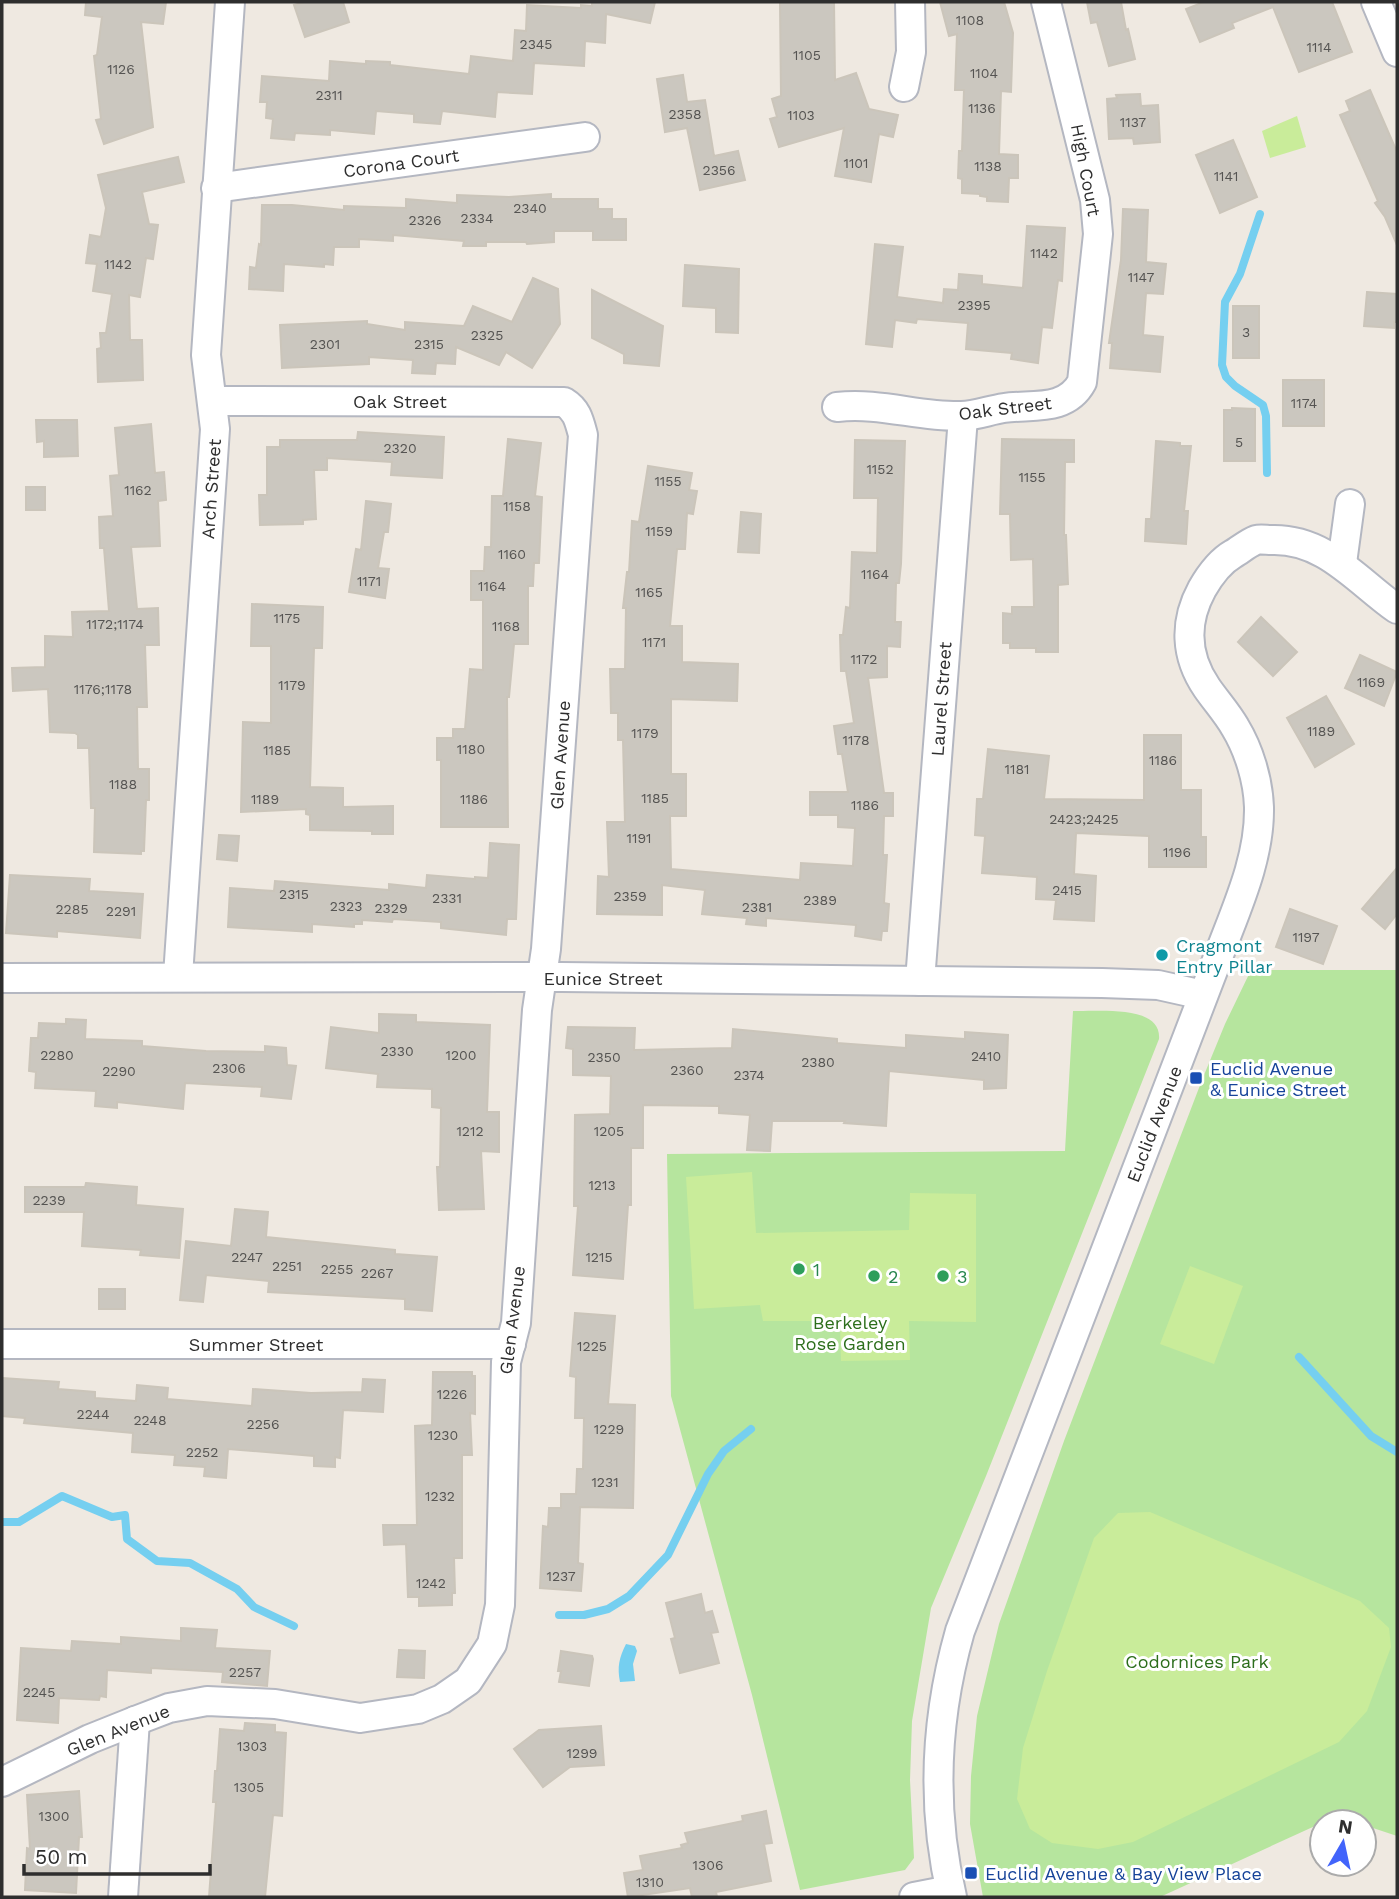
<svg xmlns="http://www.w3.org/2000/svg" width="1399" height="1899" font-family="'Work Sans',sans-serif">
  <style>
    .green { fill: #b6e59e }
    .pitch { fill: #c9ec9a }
    .water { fill: #75cff0 }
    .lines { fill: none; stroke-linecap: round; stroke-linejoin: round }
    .stream { stroke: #75cff0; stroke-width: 8 }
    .building { fill: #cbc7bf; stroke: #cbc5ba; stroke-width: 2 }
    .minor-casing { stroke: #b4b7c1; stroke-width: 32 }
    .minor { stroke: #fff; stroke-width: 28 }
    .culture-dot { fill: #0f9aa8; stroke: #fff; stroke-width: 2.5 }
    .transit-dot { fill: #1a4fb4; stroke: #fff; stroke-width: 2.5 }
    .leisure-dot { fill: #2e9e5b; stroke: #fff; stroke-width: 2.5 }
    .labels { text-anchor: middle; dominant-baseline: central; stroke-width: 6; stroke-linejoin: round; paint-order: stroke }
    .number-label { font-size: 14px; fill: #555452 }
    .street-label { font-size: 18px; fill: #2e2e2e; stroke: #fff }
    .culture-label { font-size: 18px; fill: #0d838f; stroke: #fff; text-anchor: start }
    .transit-label { font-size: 18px; fill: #164399; stroke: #fff; text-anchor: start }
    .leisure-label { font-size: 18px; fill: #27864d; stroke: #fff; text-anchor: start }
    .park-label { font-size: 18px; fill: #2c6e1b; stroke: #fff }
  </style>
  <rect width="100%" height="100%" fill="#efe9e1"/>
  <g class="green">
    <path d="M1251,970H1397V1836L1364,1825V1822H1322V1825L1315,1826L1160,1897H983L970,1824L971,1776L977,1716L999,1624L1064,1441L1202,1080L1225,1024Z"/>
    <path d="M1073,1011C1097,1012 1162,1004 1159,1039L986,1476L931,1608L912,1721L910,1780L914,1858L905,1870L800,1890L752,1695L671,1396L667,1154L1065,1151Z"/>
  </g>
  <g class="pitch">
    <path d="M1297,116L1306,147L1270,158L1262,131Z"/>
    <path d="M752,1172L756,1233L909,1230L910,1193L976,1194V1322L909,1321L910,1360L841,1361L840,1321H763L760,1305L694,1309L686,1177Z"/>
    <path d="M1190,1266L1243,1286L1214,1364L1160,1344Z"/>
    <path d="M1150,1512L1360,1601L1389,1628L1391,1647L1367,1711L1339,1742L1133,1842L1098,1849L1052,1843L1030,1829L1017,1799L1023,1748L1047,1671L1094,1538L1118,1513Z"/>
  </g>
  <path class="water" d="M626,1644L635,1646L637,1651L633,1664L635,1681L620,1682C617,1667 619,1658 626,1644Z"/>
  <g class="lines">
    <g class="stream">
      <path d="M1260,214L1240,274L1225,302L1222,365L1226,377L1235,386L1263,405L1266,416L1267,473"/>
      <path d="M1299,1357L1371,1436L1397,1452"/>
      <path d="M2,1522H19L62,1496L112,1517L125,1515L127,1539L157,1561L190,1563L237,1589L254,1607L294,1626"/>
      <path d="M559,1615H584L608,1609L629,1596L668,1555L708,1474L724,1451L751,1429"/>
    </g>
  </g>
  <g class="building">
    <path d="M86,2H166L163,24L141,22L153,127L104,144L96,120L101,119L94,56L97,55L102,17L85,15Z"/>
    <path d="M305,2H343L349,22L305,37L294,5Z"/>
    <path d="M592,2H655L650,23L606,14L605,43L585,41L584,66L534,63L532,94L497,92L495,117L442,111L440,124L414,122V114L376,111L374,134L330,130V135L295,133L294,140L271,138L273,119L266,118L267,102H260L262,76L329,81L330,61L366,64V61L390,62V65L469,74L471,56L513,61L515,30L526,31L527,5L581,8V5L592,6Z"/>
    <path d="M780,2H834L835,80L856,73L869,109L898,115L893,137L879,134L871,182L835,176L844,128L779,147L770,119L777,117L772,99L781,96Z"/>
    <path d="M940,2H1004L1013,33L1011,92L1001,91L999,154L1018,155V178H1009L1008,202L987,201V197L980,196V194L962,193V179L958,178L959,151H962L964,90H955L957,34L949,36Z"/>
    <path d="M1087,2H1121L1126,30L1128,29L1135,59L1109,66L1097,22L1091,23Z"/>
    <path d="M1204,2H1332L1352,52L1299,72L1273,7L1232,23L1234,28L1200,42L1186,9Z"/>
    <path d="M683,75L687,102L705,100L714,156L738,151L745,180L700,190L687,128L665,132L657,79Z"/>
    <path d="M1370,90L1397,152V245L1385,217L1375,203L1378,201L1340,115L1350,111L1346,101Z"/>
    <path d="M1140,94L1141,106L1158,105L1160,142L1134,144L1133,138L1109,139L1107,99L1117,98L1116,95Z"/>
    <path d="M1233,140L1257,197L1220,213L1196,155Z"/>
    <path d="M178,157L184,182L142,192L149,224L158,225L153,259L146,258L140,297L129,295L130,340H142L143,380L98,382L97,349L101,348L100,333H106L112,294L93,291L97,264L86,263L90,235L101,237L106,208L98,175Z"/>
    <path d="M551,194V199H598V209H612V219H626V240H593V231H554V242L527,244L526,242H486V246H463L464,241L393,235V241L359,239V247H334L333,265L324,264V267L284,264L283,291L249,289L250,267L256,268L259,244L261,245L262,205H292L344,210V206L406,208V199L457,203V195L509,197Z"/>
    <path d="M1123,209L1148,210L1146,262L1166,264L1163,294L1146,293L1143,335L1163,337L1160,372L1110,368L1112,343H1109L1121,260Z"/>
    <path d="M1027,226L1065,228L1062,281L1058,280L1052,328L1042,327L1038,363L1011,359L1012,353L966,349L968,323L917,319L916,323L895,320L892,347L866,344L875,244L903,247L897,297L943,303L944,289L958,290L959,274L982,276V284L1023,288Z"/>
    <path d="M685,265L739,269L738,333L716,332V308L683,306Z"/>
    <path d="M533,278L558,289L560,324L532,368L506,352L499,365L456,347L455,364L436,363L435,374L412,373L413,360L369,357V364L282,368L280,325L367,321V324L405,330V322L464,326L473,306L512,322Z"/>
    <path d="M592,290L663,326L659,366L624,363V354L592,338Z"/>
    <path d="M1367,292L1397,294V322H1394V328L1364,326Z"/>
    <rect x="1233" y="306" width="26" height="52"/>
    <rect x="1283" y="380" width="41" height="46"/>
    <path d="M1232,408L1255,409V461H1224V410H1232Z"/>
    <path d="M36,420H77L78,456L44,457V441L37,442Z"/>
    <path d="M151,424L155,473L164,472L166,500L158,501L160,546L131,547L137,609L158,608L159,645H145L147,707H137L138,769H149V800H146L144,851H141V854L94,852L95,808H91L89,748H78V735L75,733L50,732L48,689L13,691L12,668L45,667V636L73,637L72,612L109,611L104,548H100L99,517L113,516L110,476L119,475L115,428Z"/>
    <path d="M358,432L444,437L442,478L391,475L392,462L327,458V470H314L316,519L303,520V524L260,525L259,495H267V447H280V440H357Z"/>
    <path d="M508,439L541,443L535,496L542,497L539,563H534L533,586H528V644H514L509,697H507L508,827H441V760H437V738H453V729H465L470,669L483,670V600H471V571H484L485,547H491L492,496H503Z"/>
    <path d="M1002,439L1074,440V462H1065L1064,535H1066L1068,584L1058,585V652H1036V648H1010V643H1003V613L1012,614V607H1034L1033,559L1011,560L1010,514H1000Z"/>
    <path d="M855,440L905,441L901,564L899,583H896L895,622H901L900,647L887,646V677L868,678L884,793H893V816H884L883,855H887L884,903L889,904L887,931H882L881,940L855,936L856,925L766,918V926L746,924L747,918L702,914L705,890L662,885V915L597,914L598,876L609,877L607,822H625L623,740H618V713H611L610,669H625L626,608H623L627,572H629L632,521L639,522L648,466L692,473L689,490L697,491L693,514L687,513L685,549H677L670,626H682V662L738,664L737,701L671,699V774H686V816H670L671,869L800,880L801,863L853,866L855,828L838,827V815H810V792H848L842,754H838L834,726L854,723L846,671H841L840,635H843L846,607L850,608L852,552L877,553L878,498H854Z"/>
    <path d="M1156,441L1180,443V446H1191L1184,511H1188L1186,544L1145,541L1146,519H1151Z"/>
    <rect x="26" y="487" width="19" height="23"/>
    <path d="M366,501L391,504L388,532H384L378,568L389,569L385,598L349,592L356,549L361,550Z"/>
    <path d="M741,512L761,514L759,553L738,552Z"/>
    <path d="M252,604L323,607L322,648H314L310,787L343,788V807L393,806V834H372V831L310,830V815L306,814V809L241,812L243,722L271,723V646H251Z"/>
    <path d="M1261,617L1297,652L1273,676L1238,642Z"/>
    <path d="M1360,655L1397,672L1384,706L1345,688Z"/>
    <path d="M1326,696L1354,744L1315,767L1287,718Z"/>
    <path d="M1144,735H1181V790H1201V837H1206V867H1149V836L1076,833L1074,874L1096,876L1094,921L1054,919L1056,900L1036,899L1037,877L982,873L985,836L975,835L977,799H983L988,749L1049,756L1044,799L1144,800Z"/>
    <path d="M219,835L239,836L237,861L217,859Z"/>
    <path d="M490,843L519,845L516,919H507L506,935L441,928V922L393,919L392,922L362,920V924H354V927L312,924V932L228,927L230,888L274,891L275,881L389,890V884L426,888L427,875L475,879V877L488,878Z"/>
    <path d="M1397,868V914L1385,929L1362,909Z"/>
    <path d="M10,875L90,879L89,891L143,894L140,938L57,931V937L6,933Z"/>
    <path d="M1290,909L1337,926L1323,964L1276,947Z"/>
    <path d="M379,1014L416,1015V1022L490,1025L487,1112H499V1152L481,1151L484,1209L439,1210L437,1167H440L441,1108L432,1107V1089L377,1087L378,1074L326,1068L331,1027L379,1033Z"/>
    <path d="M66,1019L86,1020L85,1039L142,1041V1046L206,1051L265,1052V1046L286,1048L287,1065L296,1066L291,1099L261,1096L262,1087L185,1083L183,1109L117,1102V1108L95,1106L96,1091L35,1088L36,1072L29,1071L31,1038H38L39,1023L66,1024Z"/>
    <path d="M568,1027L635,1028L634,1050L732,1048L733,1029L837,1039V1043L906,1048V1035L965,1039V1032L1008,1035L1006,1088L984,1089V1080L889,1071L886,1126L844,1123L845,1121H772L770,1151L747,1150L750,1115L719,1113V1106L643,1105V1148H631V1205H628L623,1279L573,1275L578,1206H574L575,1115L610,1114L611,1076L573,1075V1049L566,1048Z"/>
    <path d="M86,1183L137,1187L136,1205L183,1209L179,1258L140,1255L141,1250L82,1246L84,1212H25V1187H85Z"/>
    <path d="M235,1209L268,1212L266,1237L395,1250V1254L437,1257L432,1311L405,1309V1299L268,1292L269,1281L206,1275L203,1302L180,1300L186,1241L231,1246Z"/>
    <rect x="99" y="1289" width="26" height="20"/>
    <path d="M575,1313L615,1316L608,1404L635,1405L633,1508L580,1507L578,1563L583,1564L581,1591L540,1588L543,1526L548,1527L549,1508H561V1494H576L577,1469H583L584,1418H575L576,1377L570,1376Z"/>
    <path d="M433,1372H472V1376H475V1414L470,1413L472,1455H462V1558H454L455,1593H452V1605L419,1606V1597H408L406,1544L384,1545L383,1525H417L415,1426L432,1425Z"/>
    <path d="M2,1378L59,1382L58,1389L95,1392V1398L136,1401L137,1385L168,1388L167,1399L252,1406L253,1389L311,1393L362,1392L363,1379L385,1380L383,1412L343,1410L340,1458L335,1457V1467L314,1466V1456L228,1449L226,1478L204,1476L205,1467L174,1465L175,1455L132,1452L133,1433L24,1423L25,1418L2,1416Z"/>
    <path d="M701,1594L705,1613L712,1611L718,1632L711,1633L719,1663L680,1673L671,1639L675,1638L666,1603Z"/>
    <path d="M181,1628L217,1630L215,1648L270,1651L267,1686L222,1682L223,1672L151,1668V1673L107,1670L106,1697L100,1696L99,1700L59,1698L58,1723L17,1720L21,1648L71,1651L72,1641L121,1644V1637L181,1641Z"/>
    <path d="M399,1650L425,1651L424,1678L397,1677Z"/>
    <path d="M561,1651L592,1656L593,1659L589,1686L559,1682L561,1671H558Z"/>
    <path d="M245,1723L275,1725V1732L286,1733L282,1816L273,1815L265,1897H209L216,1802H213L215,1771H217L220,1729L244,1731Z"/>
    <path d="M601,1726L604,1765L570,1767L543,1787L514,1749L539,1730Z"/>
    <path d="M79,1791L82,1837H79L76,1893L25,1890L27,1848L30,1849L27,1795Z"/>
    <path d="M766,1811L772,1843L764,1844L771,1881L716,1892L717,1897H692L690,1888L628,1897L624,1873L643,1870L640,1856L682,1848L681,1845L688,1843L685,1833L743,1821L742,1816Z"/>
  </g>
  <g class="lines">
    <g class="minor-casing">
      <g id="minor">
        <path d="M1376,2L1397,52"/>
        <path d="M904,87L911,52L910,2"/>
        <path d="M216,188L585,137"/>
        <path d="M837,407C879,402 919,417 961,416C975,416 990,410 1004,408C1032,404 1066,412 1082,382L1098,234L1095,200L1046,2"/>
        <path d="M1342,563L1350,504"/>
        <path d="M178,976L215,429L206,355L230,2"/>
        <path d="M2,978L562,977L1102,983L1158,985L1203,995"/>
        <path d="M920,981L963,417"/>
        <path d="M2,1344H511"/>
        <path d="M2,1782L90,1739L135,1721L169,1708L207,1701L275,1704L360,1718L418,1709L442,1699L468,1681L492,1644L500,1605L506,1362L516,1323L537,1010L546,949L583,435C579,420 577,410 564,402L213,401"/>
        <path d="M123,1897L135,1721"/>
        <path d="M914,1897L950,1890"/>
        <path d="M952,1897C931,1808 935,1719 960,1631L1217,960C1235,911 1260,860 1259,807C1258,780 1249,750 1235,727C1227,713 1216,701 1207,688C1185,656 1184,622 1202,589C1210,575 1219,562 1233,554C1240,550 1248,543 1256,540C1260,539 1267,540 1271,540C1325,538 1357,581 1397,609"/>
      </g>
    </g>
    <use href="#minor" class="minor"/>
  </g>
  <circle class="culture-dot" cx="1162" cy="955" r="7"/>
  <g class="transit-dot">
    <rect x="1189" y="1071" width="14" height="14" rx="3.5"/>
    <rect x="964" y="1866" width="14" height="14" rx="3.5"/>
  </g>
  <g class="leisure-dot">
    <circle cx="799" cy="1269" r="7"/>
    <circle cx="874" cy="1276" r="7"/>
    <circle cx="943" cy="1276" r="7"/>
  </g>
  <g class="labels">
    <g class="number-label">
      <text x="970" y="20">1108</text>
      <text x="536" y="44">2345</text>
      <text x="1319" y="47">1114</text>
      <text x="807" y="55">1105</text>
      <text x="121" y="69">1126</text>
      <text x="984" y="73">1104</text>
      <text x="329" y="95">2311</text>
      <text x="982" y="108">1136</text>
      <text x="685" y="114">2358</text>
      <text x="801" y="115">1103</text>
      <text x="1133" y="122">1137</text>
      <text x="856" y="163">1101</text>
      <text x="988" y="166">1138</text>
      <text x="719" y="170">2356</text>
      <text x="1226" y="176">1141</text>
      <text x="530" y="208">2340</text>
      <text x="477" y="218">2334</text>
      <text x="425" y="220">2326</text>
      <text x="1044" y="253">1142</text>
      <text x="118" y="264">1142</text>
      <text x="1141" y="277">1147</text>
      <text x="974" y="305">2395</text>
      <text x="1246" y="332">3</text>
      <text x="487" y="335">2325</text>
      <text x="325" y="344">2301</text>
      <text x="429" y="344">2315</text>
      <text x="1304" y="403">1174</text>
      <text x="1239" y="442">5</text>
      <text x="400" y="448">2320</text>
      <text x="880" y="469">1152</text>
      <text x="1032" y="477">1155</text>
      <text x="668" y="481">1155</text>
      <text x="138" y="490">1162</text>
      <text x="517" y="506">1158</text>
      <text x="659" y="531">1159</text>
      <text x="512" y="554">1160</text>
      <text x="875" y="574">1164</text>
      <text x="369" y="581">1171</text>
      <text x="492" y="586">1164</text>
      <text x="649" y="592">1165</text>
      <text x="287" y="618">1175</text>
      <text x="115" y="624">1172;1174</text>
      <text x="506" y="626">1168</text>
      <text x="654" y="642">1171</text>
      <text x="864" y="659">1172</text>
      <text x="1371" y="682">1169</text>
      <text x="292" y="685">1179</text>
      <text x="103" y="689">1176;1178</text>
      <text x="1321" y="731">1189</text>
      <text x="645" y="733">1179</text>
      <text x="856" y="740">1178</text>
      <text x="471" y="749">1180</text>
      <text x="277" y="750">1185</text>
      <text x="1163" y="760">1186</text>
      <text x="1017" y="769">1181</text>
      <text x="123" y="784">1188</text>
      <text x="655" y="798">1185</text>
      <text x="265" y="799">1189</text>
      <text x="474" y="799">1186</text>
      <text x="865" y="805">1186</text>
      <text x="1084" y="819">2423;2425</text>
      <text x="639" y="838">1191</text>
      <text x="1177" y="852">1196</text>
      <text x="1067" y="890">2415</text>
      <text x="294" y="894">2315</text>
      <text x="630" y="896">2359</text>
      <text x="447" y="898">2331</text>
      <text x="820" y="900">2389</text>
      <text x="346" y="906">2323</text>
      <text x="757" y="907">2381</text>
      <text x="391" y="908">2329</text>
      <text x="72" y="909">2285</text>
      <text x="121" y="911">2291</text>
      <text x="1306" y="937">1197</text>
      <text x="397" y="1051">2330</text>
      <text x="57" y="1055">2280</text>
      <text x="461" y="1055">1200</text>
      <text x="986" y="1056">2410</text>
      <text x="604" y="1057">2350</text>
      <text x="818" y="1062">2380</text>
      <text x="229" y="1068">2306</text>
      <text x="687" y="1070">2360</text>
      <text x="119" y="1071">2290</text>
      <text x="749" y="1075">2374</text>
      <text x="470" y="1131">1212</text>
      <text x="609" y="1131">1205</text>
      <text x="602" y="1185">1213</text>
      <text x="49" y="1200">2239</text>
      <text x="247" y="1257">2247</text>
      <text x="599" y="1257">1215</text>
      <text x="287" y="1266">2251</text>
      <text x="337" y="1269">2255</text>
      <text x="377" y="1273">2267</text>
      <text x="592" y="1346">1225</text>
      <text x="452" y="1394">1226</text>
      <text x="93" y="1414">2244</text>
      <text x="150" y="1420">2248</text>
      <text x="263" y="1424">2256</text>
      <text x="609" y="1429">1229</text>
      <text x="443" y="1435">1230</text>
      <text x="202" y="1452">2252</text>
      <text x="605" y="1482">1231</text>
      <text x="440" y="1496">1232</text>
      <text x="561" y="1576">1237</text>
      <text x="431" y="1583">1242</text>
      <text x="245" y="1672">2257</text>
      <text x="39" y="1692">2245</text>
      <text x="252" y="1746">1303</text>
      <text x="582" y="1753">1299</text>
      <text x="249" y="1787">1305</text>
      <text x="54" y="1816">1300</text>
      <text x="708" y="1865">1306</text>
      <text x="650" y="1882">1310</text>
    </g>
    <g class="street-label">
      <text transform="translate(401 163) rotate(-8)">Corona Court</text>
      <text transform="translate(1086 170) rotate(79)">High Court</text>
      <text x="400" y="401">Oak Street</text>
      <text transform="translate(1005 408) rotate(-7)">Oak Street</text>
      <text transform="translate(211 489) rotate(-86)">Arch Street</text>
      <text transform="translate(941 699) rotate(-86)">Laurel Street</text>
      <text transform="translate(560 755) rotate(-86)">Glen Avenue</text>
      <text x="603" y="978">Eunice Street</text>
      <text transform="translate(1154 1124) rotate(-69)">Euclid Avenue</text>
      <text transform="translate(512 1320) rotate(-83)">Glen Avenue</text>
      <text x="256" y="1344">Summer Street</text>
      <text transform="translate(118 1730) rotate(-22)">Glen Avenue</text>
    </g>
    <g class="culture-label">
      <text x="1176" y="945">Cragmont<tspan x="1176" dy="21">Entry Pillar</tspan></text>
    </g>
    <g class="transit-label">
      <text x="1210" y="1068">Euclid Avenue<tspan x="1210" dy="21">&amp; Eunice Street</tspan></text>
      <text x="985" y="1873">Euclid Avenue &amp; Bay View Place</text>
    </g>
    <g class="leisure-label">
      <text x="813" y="1269">1</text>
      <text x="888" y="1276">2</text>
      <text x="957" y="1276">3</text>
    </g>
    <g class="park-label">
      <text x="850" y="1322">Berkeley<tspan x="850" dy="21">Rose Garden</tspan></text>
      <text x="1197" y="1661">Codornices Park</text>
    </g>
  </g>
  <rect width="1399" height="1899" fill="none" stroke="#2e2e2e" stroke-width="7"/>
  <g transform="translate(1343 1843) rotate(9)"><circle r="33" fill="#ffffff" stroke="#ababab" stroke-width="2"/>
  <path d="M0-5L12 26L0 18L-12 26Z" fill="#4264fb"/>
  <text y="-10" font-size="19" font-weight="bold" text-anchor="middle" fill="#2e2e2e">N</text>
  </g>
  <path d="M24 1864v10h186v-10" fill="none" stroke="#2e2e2e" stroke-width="3.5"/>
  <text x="35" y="1864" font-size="21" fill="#2e2e2e" stroke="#ffffff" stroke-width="5" paint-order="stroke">50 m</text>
</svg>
